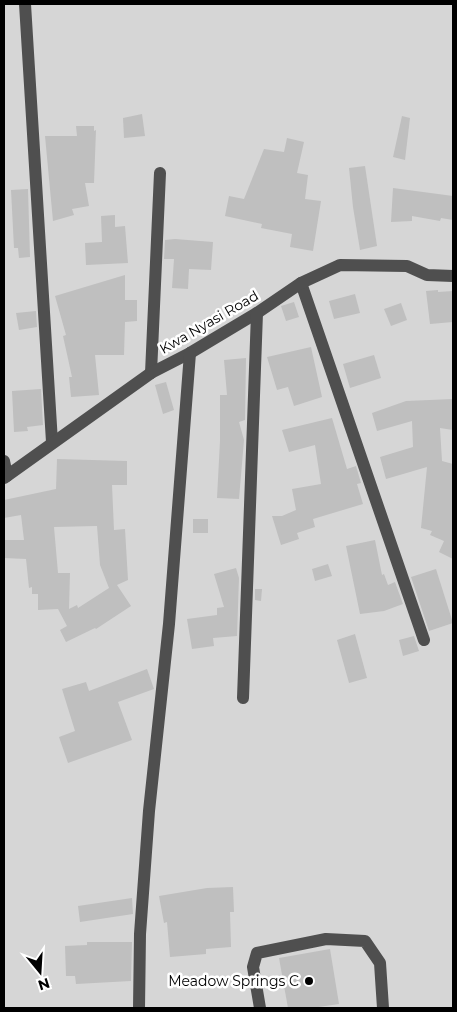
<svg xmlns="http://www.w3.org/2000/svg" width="457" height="1012" font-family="Montserrat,sans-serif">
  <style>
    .green { fill: #d6d6d6 }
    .building { fill: #bfbfbf; fill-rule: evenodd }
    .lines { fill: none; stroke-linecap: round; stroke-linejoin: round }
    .minor { stroke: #4f4f4f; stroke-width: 12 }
    .poi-dot { fill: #000; stroke: #fff; stroke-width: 2 }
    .labels { text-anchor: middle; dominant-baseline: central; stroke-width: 5; stroke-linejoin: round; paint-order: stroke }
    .street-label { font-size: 14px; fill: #000; stroke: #fff }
    .poi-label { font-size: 14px; fill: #000; stroke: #fff; text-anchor: end }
  </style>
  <rect width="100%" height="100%" fill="#fff"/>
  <rect class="green" x="4" y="4" width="449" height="1004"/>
  <g class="building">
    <path d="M142,114L145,136L124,138L123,118Z"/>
    <path d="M402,116L410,118L405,160L393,157Z"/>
    <path d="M76,126H94V131L96,130L94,183H85L89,206L72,209L74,215L53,221L45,136H77Z"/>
    <path d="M287,138L304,142L297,173L308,175L305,199L321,201L313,251L290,247L292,234L261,228L262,224L225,216L229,196L244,199L264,149L284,152Z"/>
    <path d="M365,166L377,246L360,250L353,207L349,168Z"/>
    <path d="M393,188L453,196V220L441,218L440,221L412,216V221L391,222Z"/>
    <path d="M28,189L30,257L19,258L18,248H14L11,190Z"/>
    <path d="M115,215V227L125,226L128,263L86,265L85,243L102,242L101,216Z"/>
    <path d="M175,239L213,242L211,270L189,269L188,289L172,288L174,259H164L165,240Z"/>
    <path d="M125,275V300H137V321L125,322L124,355H95L99,395L71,397L69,377H72L63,336L66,335L55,296Z"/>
    <path d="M438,290V292L453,291V322L430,324L426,291Z"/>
    <path d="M355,294L360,313L334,319L329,301Z"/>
    <path d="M294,302L299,317L286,321L281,306Z"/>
    <path d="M401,303L407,320L391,326L384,309Z"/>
    <path d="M36,311L37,327L19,330L16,313Z"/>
    <path d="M311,347L322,397L294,406L288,387L277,390L267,357Z"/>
    <path d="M374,355L381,378L350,388L343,364Z"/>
    <path d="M246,358L245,420L239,422L244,440L239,499L217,498L220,441V395H227L224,360Z"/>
    <path d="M166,382L174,410L163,414L155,385Z"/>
    <path d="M41,389L43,425L27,427L28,431L14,432L12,391Z"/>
    <path d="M453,399V430L440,428L442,461L453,464V559L439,552L444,541L430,535L432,531L421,528L427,467L386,479L380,457L413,447L412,421L377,431L372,413L406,401Z"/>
    <path d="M332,418L347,469L356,466L361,483L357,484L363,504L313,519L315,527L297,533L299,539L281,545L272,516H282L296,510L292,489L321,484L315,445L289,452L282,430Z"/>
    <path d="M57,459L127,461V485H112L114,530L125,529L128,580L117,585L131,606L96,629L95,628L66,642L60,630L67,626L58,609L38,610V594H32V587L29,588L26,559L4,558V540H24L21,515L4,518V500L56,489ZM97,526L100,565L109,588L78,608L77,605L69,609L70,573H58L54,527Z"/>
    <rect x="193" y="519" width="15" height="14"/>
    <path d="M375,540L382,575L384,574L388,585L395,582L403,604L384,611L360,614L346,546Z"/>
    <path d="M328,564L332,576L315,581L312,569Z"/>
    <path d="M236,568L239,578L237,636L213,638L214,646L192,649L187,619L217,615V608L224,607L214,574Z"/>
    <path d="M436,569L453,623L429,631L411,577Z"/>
    <path d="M255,589H262L261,601L255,600Z"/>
    <path d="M355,634L367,678L349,683L337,640Z"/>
    <path d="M414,636L419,651L403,656L399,640Z"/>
    <path d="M147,669L154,689L118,702L132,740L68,763L59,737L75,731L62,689L86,682L89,691Z"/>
    <path d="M233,887L234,912H230L231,947L206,949V954L170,957L167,922L164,923L159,896L207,888Z"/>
    <path d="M132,898L133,914L80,922L78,906Z"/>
    <path d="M87,942H132L131,981L76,984L75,976H66L65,946L87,945Z"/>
    <path d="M330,949L339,1004L312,1008H288L279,958Z"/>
  </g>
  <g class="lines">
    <g class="minor">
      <path d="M25,4L52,442"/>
      <path d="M301,283L424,640"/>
      <path d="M151,373L160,173"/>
      <path d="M4,461L7,476"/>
      <path d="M4,478L151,373L190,353L257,313L301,283L340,265L407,266L427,275L453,276"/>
      <path d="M243,698L257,313"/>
      <path d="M139,1008L140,934L149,811L169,624L190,353"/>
      <path d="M260,1008L253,967L257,953L326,939L365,941L380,963L383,1008"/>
    </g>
  </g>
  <circle class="poi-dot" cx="309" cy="981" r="5"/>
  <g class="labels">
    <g class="street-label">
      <text transform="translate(209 322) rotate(-30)">Kwa Nyasi Road</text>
    </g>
    <g class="poi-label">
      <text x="299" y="981">Meadow Springs C</text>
    </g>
  </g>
  <rect width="457" height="1012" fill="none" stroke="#000000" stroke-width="10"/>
  <g transform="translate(40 972) rotate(162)" stroke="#ffffff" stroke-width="4" paint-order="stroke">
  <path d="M0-4L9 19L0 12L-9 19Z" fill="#000000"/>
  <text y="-8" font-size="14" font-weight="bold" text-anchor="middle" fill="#000000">N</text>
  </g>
</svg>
